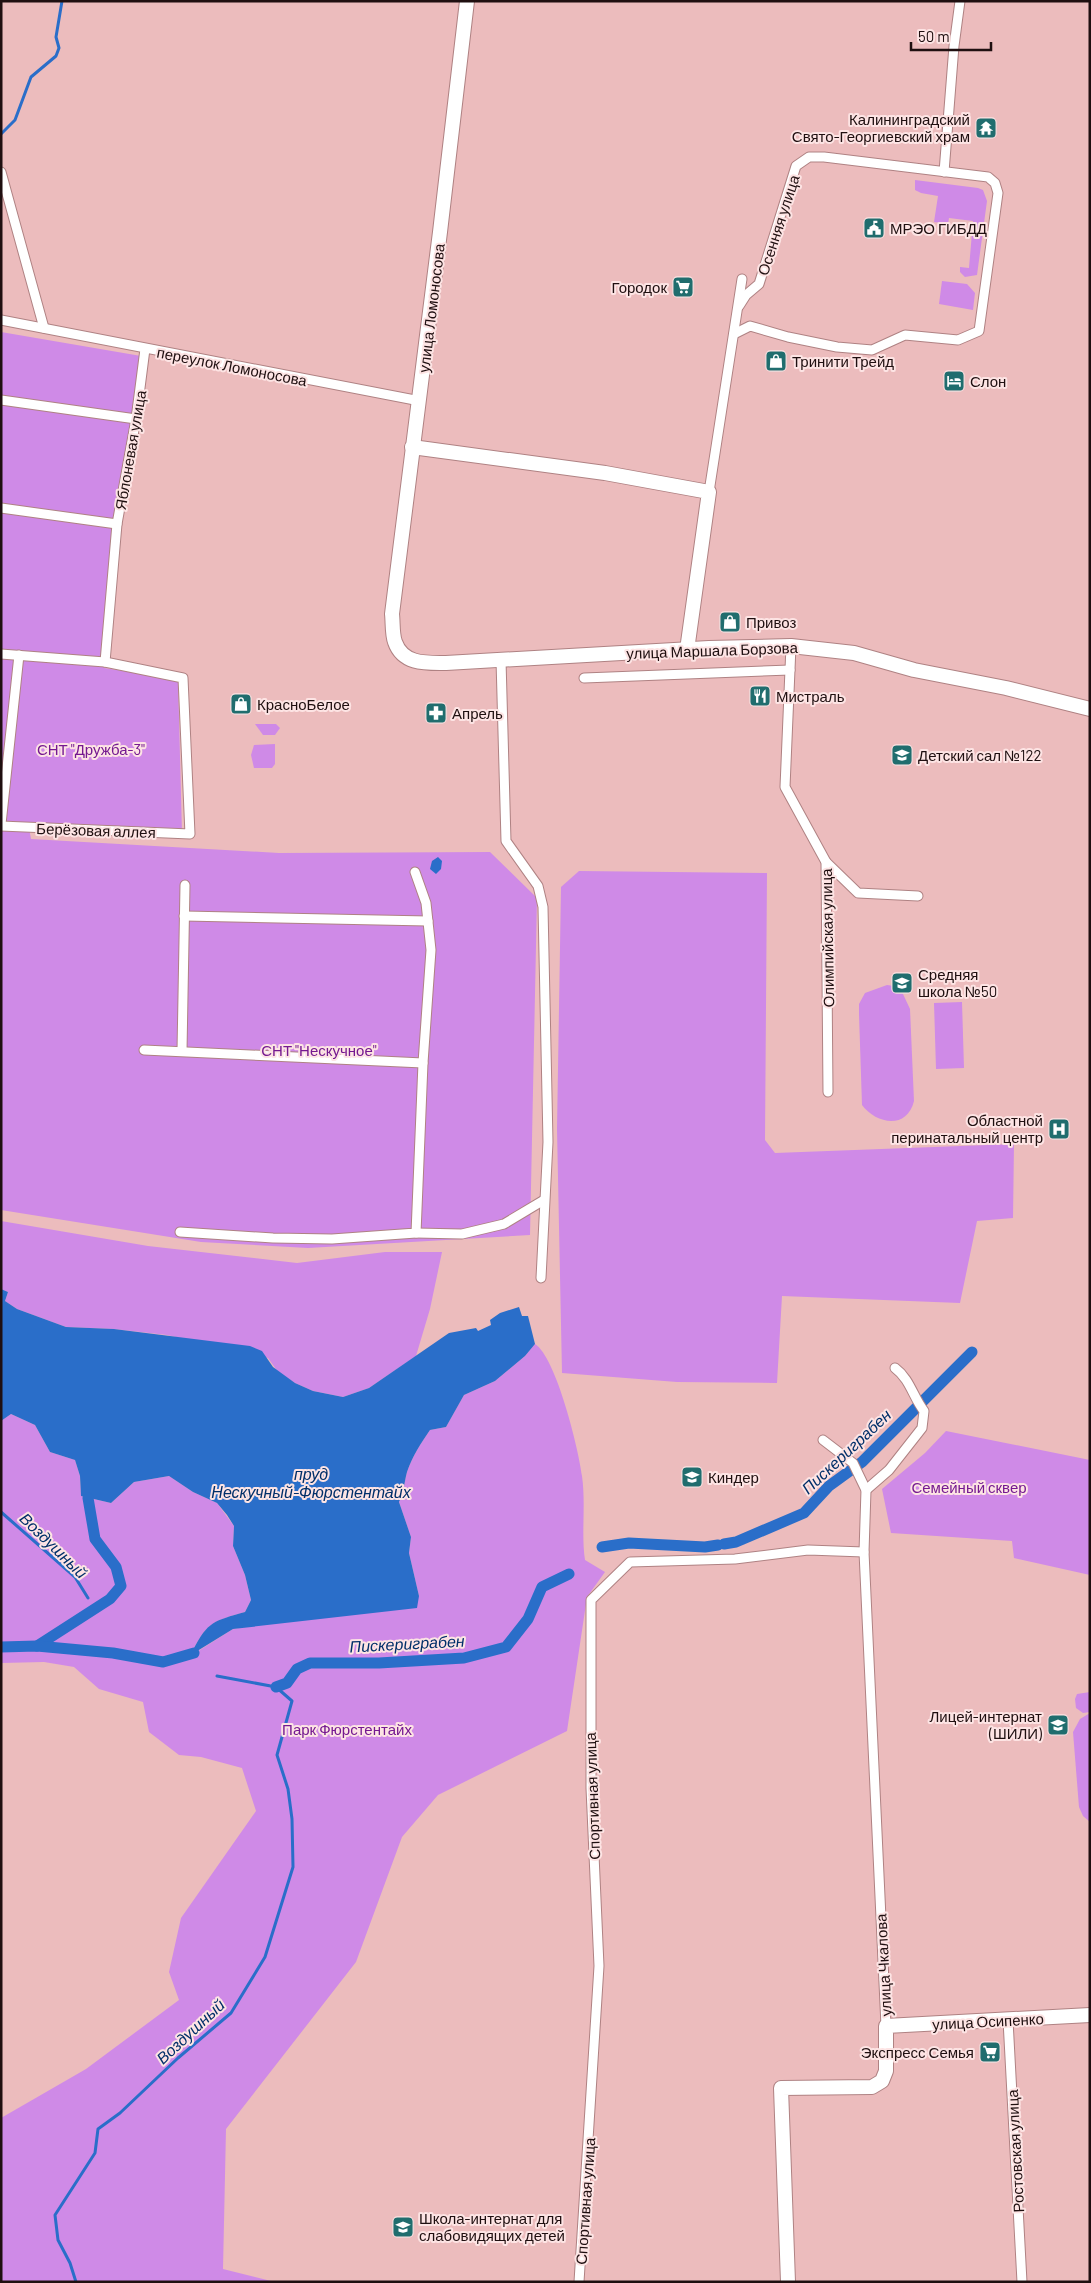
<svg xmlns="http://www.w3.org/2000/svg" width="1091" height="2283" font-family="Barlow,sans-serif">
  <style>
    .green { fill: #cf8ae7 }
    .water { fill: #2a6ec9 }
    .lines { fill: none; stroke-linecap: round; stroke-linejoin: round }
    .stream { stroke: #2a6ec9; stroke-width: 3 }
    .canal { stroke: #2a6ec9; stroke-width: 11 }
    .street-casing { stroke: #af8283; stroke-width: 11 }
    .secondary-casing { stroke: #af8283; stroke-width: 16 }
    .street { stroke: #fff; stroke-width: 9 }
    .secondary { stroke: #fff; stroke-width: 14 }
    .labels { text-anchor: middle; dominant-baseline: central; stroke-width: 4; stroke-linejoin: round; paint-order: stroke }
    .poi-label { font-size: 15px; fill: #1f0f10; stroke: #fde4e4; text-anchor: start }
    .street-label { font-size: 15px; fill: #1f0f10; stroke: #fde4e4 }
    .park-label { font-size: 15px; fill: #751990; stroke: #fde4e4 }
    .water-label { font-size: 16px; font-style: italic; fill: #002f69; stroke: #fde4e4 }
  </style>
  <rect width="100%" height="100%" fill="#ecbcbd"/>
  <g class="green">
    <path d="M915,180L978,188L983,190L987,201L977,275L965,277L960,272V267L969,268L973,221L949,218L948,224L934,222L938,196L921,193L915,190Z"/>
    <path d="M942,281L967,284L975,293L973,310L939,304Z"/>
    <path d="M1,332L141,356L104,668L178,679L182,834L29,828L31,839L279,853L490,852L537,898L530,1235L308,1248L201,1242L1,1210Z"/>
    <path d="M255,724H276L280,728L275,735H263Z"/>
    <path d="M275,744V764L272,768H254L251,755L254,745Z"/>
    <path d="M579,871L767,873L765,1140L775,1153L1014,1144L1013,1218L977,1221L960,1303L782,1296L777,1383L677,1382L562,1373L557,1129L561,887Z"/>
    <path d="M887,985L894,986L903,994L910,1009L914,1101C907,1130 876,1124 862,1105L859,1014V1004L865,993Z"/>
    <path d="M962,1002L964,1068L936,1069L934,1003Z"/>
    <path d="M1,1221L148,1246L297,1263L385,1252H442L430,1309L416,1356L369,1388L343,1397L313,1391L295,1383L278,1372L268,1358L167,1335L114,1329L66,1327L17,1309L5,1301L8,1292L1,1289Z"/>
    <path d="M535,1344C556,1357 579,1450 582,1476C586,1504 581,1534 585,1560L605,1572L587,1597L567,1731L438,1795L402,1837L356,1962L226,2129L223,2269L275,2282H1V2118L86,2069L179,2000L169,1972L181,1918L256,1811L242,1768L201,1757L179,1755L149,1732L143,1702L99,1689L74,1667L44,1662L1,1663V1421L11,1414L35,1425L50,1452L75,1460L80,1476L81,1496L111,1503L134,1482L169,1476L193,1492L217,1503L234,1526L233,1546L245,1575L251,1600L245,1612C215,1621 208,1621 193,1650L195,1653L233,1629L419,1596L409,1553L411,1537L399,1502C404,1492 404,1483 407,1472C412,1457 421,1443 430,1430L446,1427L464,1395L495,1381L525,1356Z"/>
    <path d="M946,1431L1090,1460V1575L1014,1558L1012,1541L891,1533L882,1489L925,1453Z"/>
    <path d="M1090,1692V1712L1083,1713L1076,1708L1075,1699L1077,1694Z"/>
    <path d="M1090,1713V1822L1083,1816L1079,1807L1073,1732L1080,1719Z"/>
  </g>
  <g class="water">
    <path d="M438,857L442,861L441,869L436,874L430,869L432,861Z"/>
    <path d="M1,1289L8,1292L5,1301L17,1309L66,1327L114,1329L250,1346L262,1351L273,1367L295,1383L313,1391L343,1397L369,1388L449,1333L476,1328L478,1331L491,1325L490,1320L500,1313L519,1307L522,1316H528L535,1344L525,1356L495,1381L464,1395L446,1427L430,1430C421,1443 412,1457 407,1472C404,1483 404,1492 399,1502L411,1537L409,1553L419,1596L417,1608L233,1629L194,1653L193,1650C208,1621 214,1621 245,1612L251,1600L245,1575L233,1546L234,1526L227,1515L217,1503L193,1492L169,1476L134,1482L111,1503L81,1496L80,1476L75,1460L50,1452L35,1425L11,1414L1,1421Z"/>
  </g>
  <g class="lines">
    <g class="stream">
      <path d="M1,134L15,120L31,77L56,56L59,48L56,37L62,1"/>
      <path d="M1,1512L75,1577L88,1598"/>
      <path d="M76,2282L70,2263L58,2240L55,2215L95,2153L98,2129L120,2113L178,2058L231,2013L265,1957L293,1867L292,1819L288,1789L277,1755L292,1701L276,1687L217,1676"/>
    </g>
    <g class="canal">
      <path d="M724,1544L736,1542L804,1513L829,1486L862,1462L972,1352"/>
      <path d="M602,1547L629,1543L705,1547L718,1545"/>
      <path d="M37,1646L110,1599L121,1586L116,1567L95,1539L88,1498"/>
      <path d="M1,1647L37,1646L113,1653L163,1662L194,1653"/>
      <path d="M276,1687L287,1683L297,1669L310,1663H379L464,1658L506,1647L528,1619L542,1587L569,1574"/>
    </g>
    <g class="street-casing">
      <g id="street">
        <path d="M1,172L44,328"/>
        <path d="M944,172L954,46L960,1"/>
        <path d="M1,320L420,401"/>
        <path d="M734,334L750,326L788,337L837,347L872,350L905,335L958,340L979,331L998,193L995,183L988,177L824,157H809L796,166L759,284L746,295L739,306"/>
        <path d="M1,400L136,419"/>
        <path d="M709,492L742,279"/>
        <path d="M1,508L117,524L136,419L145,349"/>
        <path d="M791,646L785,787L826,862L828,1092"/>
        <path d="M1,654L105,662L117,524"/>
        <path d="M501,660L506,841L538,886L543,907L548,1142L541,1278"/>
        <path d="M584,678L790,670"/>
        <path d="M1,824L19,655"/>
        <path d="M1,826L190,834L183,678L105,662"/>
        <path d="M826,862L858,893L918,896"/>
        <path d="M184,916L428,921"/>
        <path d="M144,1050L423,1063"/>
        <path d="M182,1051L185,885"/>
        <path d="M180,1232L273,1238L332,1239L416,1233L423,1063L431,950L426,903L415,872"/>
        <path d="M416,1233L462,1234L504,1224L544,1200"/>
        <path d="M823,1440L853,1463L866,1490L864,1552L886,2026"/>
        <path d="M866,1490L889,1470L922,1428L924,1411C913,1397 910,1379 895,1368"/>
        <path d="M1008,2020L1022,2282"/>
        <path d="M579,2282L599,1966L591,1788V1600L630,1562L735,1559L808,1550L864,1552"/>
      </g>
    </g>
    <g class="secondary-casing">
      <g id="secondary">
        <path d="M467,1L440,232L392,614C393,622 392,634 395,642C403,665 427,663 446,663L709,648L791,646L854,653L914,670L1006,688L1090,709"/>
        <path d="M412,447L605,473L709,492L687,650"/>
        <path d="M788,2282L781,2088L872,2087L882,2081L886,2071V2026L1090,2015"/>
      </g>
    </g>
    <use href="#street" class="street"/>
    <use href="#secondary" class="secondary"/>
  </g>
  <defs>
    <g id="temple-square" transform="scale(1.125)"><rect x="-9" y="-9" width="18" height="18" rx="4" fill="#206d6e" stroke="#fde4e4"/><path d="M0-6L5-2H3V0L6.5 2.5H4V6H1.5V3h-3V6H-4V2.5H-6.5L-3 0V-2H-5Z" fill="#fff"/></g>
    <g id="civic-square" transform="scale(1.125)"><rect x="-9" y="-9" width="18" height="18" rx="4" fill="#206d6e" stroke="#fde4e4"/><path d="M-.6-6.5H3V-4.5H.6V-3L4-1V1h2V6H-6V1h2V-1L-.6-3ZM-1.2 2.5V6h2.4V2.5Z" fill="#fff"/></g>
    <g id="supermarket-square" transform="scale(1.125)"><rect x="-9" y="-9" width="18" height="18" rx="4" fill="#206d6e" stroke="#fde4e4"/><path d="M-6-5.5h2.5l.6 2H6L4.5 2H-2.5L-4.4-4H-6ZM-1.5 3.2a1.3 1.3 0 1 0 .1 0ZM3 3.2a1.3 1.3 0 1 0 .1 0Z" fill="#fff"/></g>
    <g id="shop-square" transform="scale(1.125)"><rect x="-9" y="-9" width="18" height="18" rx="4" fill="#206d6e" stroke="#fde4e4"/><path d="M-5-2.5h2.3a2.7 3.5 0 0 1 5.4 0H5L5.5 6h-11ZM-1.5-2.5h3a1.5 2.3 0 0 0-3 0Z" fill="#fff"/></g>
    <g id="hotel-square" transform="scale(1.125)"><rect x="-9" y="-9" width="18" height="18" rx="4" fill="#206d6e" stroke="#fde4e4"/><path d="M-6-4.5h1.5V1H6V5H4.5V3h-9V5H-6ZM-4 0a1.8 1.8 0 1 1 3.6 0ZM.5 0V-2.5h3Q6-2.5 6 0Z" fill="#fff"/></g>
    <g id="restaurant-square" transform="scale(1.125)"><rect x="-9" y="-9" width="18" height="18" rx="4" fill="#206d6e" stroke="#fde4e4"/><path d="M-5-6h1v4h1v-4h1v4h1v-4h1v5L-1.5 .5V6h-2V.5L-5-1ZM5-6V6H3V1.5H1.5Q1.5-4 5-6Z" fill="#fff"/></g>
    <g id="pharmacy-square" transform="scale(1.125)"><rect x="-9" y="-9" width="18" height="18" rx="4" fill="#206d6e" stroke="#fde4e4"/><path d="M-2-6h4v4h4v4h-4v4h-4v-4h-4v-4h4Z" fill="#fff"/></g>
    <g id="school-square" transform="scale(1.125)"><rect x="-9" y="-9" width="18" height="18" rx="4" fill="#206d6e" stroke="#fde4e4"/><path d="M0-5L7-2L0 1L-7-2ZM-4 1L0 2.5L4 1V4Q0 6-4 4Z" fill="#fff"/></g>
    <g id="hospital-square" transform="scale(1.125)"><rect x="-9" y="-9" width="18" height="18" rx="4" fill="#206d6e" stroke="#fde4e4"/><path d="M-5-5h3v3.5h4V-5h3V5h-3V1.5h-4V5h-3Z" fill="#fff"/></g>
  </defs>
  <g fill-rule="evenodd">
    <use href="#temple-square" x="986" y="128"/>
    <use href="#civic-square" x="874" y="228"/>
    <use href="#supermarket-square" x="683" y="287"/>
    <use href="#shop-square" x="776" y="361"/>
    <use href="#hotel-square" x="954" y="381"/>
    <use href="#shop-square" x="730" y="622"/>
    <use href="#restaurant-square" x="760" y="696"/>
    <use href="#shop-square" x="241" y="704"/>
    <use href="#pharmacy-square" x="436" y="713"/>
    <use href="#school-square" x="902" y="755"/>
    <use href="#school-square" x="902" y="983"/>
    <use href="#hospital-square" x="1059" y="1129"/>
    <use href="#school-square" x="692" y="1477"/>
    <use href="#school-square" x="1058" y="1725"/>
    <use href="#supermarket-square" x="990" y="2052"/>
    <use href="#school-square" x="403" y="2227"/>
  </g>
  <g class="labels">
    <g class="poi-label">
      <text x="970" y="119" text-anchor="end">Калининградский<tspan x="970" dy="17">Свято-Георгиевский храм</tspan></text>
      <text x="890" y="228">МРЭО ГИБДД</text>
      <text x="667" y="287" text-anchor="end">Городок</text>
      <text x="792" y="361">Тринити Трейд</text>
      <text x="970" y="381">Слон</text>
      <text x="746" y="622">Привоз</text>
      <text x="776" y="696">Мистраль</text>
      <text x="257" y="704">КрасноБелое</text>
      <text x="452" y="713">Апрель</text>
      <text x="918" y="755">Детский сал №122</text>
      <text x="918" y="974">Средняя<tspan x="918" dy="17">школа №50</tspan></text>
      <text x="1043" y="1120" text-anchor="end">Областной<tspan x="1043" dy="17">перинатальный центр</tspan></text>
      <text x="708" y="1477">Киндер</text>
      <text x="1042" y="1716" text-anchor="end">Лицей-интернат<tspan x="1042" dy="17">(ШИЛИ)</tspan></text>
      <text x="974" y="2052" text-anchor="end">Экспресс Семья</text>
      <text x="419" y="2218">Школа-интернат для<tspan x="419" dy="17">слабовидящих детей</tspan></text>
    </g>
    <g class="street-label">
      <text transform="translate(778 225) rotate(-72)">Осенняя улица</text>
      <text transform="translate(431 308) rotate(-83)">улица Ломоносова</text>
      <text transform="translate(232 366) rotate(11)">переулок Ломоносова</text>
      <text transform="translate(130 450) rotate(-80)">Яблоневая улица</text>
      <text transform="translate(712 650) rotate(-2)">улица Маршала Борзова</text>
      <text transform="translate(96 830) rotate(2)">Берёзовая аллея</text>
      <text transform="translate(827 938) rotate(-91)">Олимпийская улица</text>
      <text transform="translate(592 1796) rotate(-92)">Спортивная улица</text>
      <text transform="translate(883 1965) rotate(-93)">улица Чкалова</text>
      <text transform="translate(988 2021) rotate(-3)">улица Осипенко</text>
      <text transform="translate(1015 2151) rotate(-93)">Ростовская улица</text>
      <text transform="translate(585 2201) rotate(-86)">Спортивная улица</text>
    </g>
    <g class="park-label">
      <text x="91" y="749">СНТ "Дружба-3"</text>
      <text x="319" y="1050">СНТ "Нескучное"</text>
      <text x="969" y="1487">Семейный сквер</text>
      <text x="347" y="1729">Парк Фюрстентайх</text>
    </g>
    <g class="water-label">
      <text transform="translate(846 1451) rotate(-43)">Пискериграбен</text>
      <text x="311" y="1473">пруд<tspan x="311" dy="18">Нескучный-Фюрстентайх</tspan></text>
      <text transform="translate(54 1545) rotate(44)">Воздушный</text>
      <text transform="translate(407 1643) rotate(-3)">Пискериграбен</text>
      <text transform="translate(190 2031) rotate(-43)">Воздушный</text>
    </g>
  </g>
  <rect width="1091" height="2283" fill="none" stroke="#1f0f10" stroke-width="5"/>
  <path d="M911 42v8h80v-8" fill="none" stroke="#1f0f10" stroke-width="2.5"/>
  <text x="918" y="42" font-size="15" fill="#1f0f10" stroke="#fde4e4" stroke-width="4" paint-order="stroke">50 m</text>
</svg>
